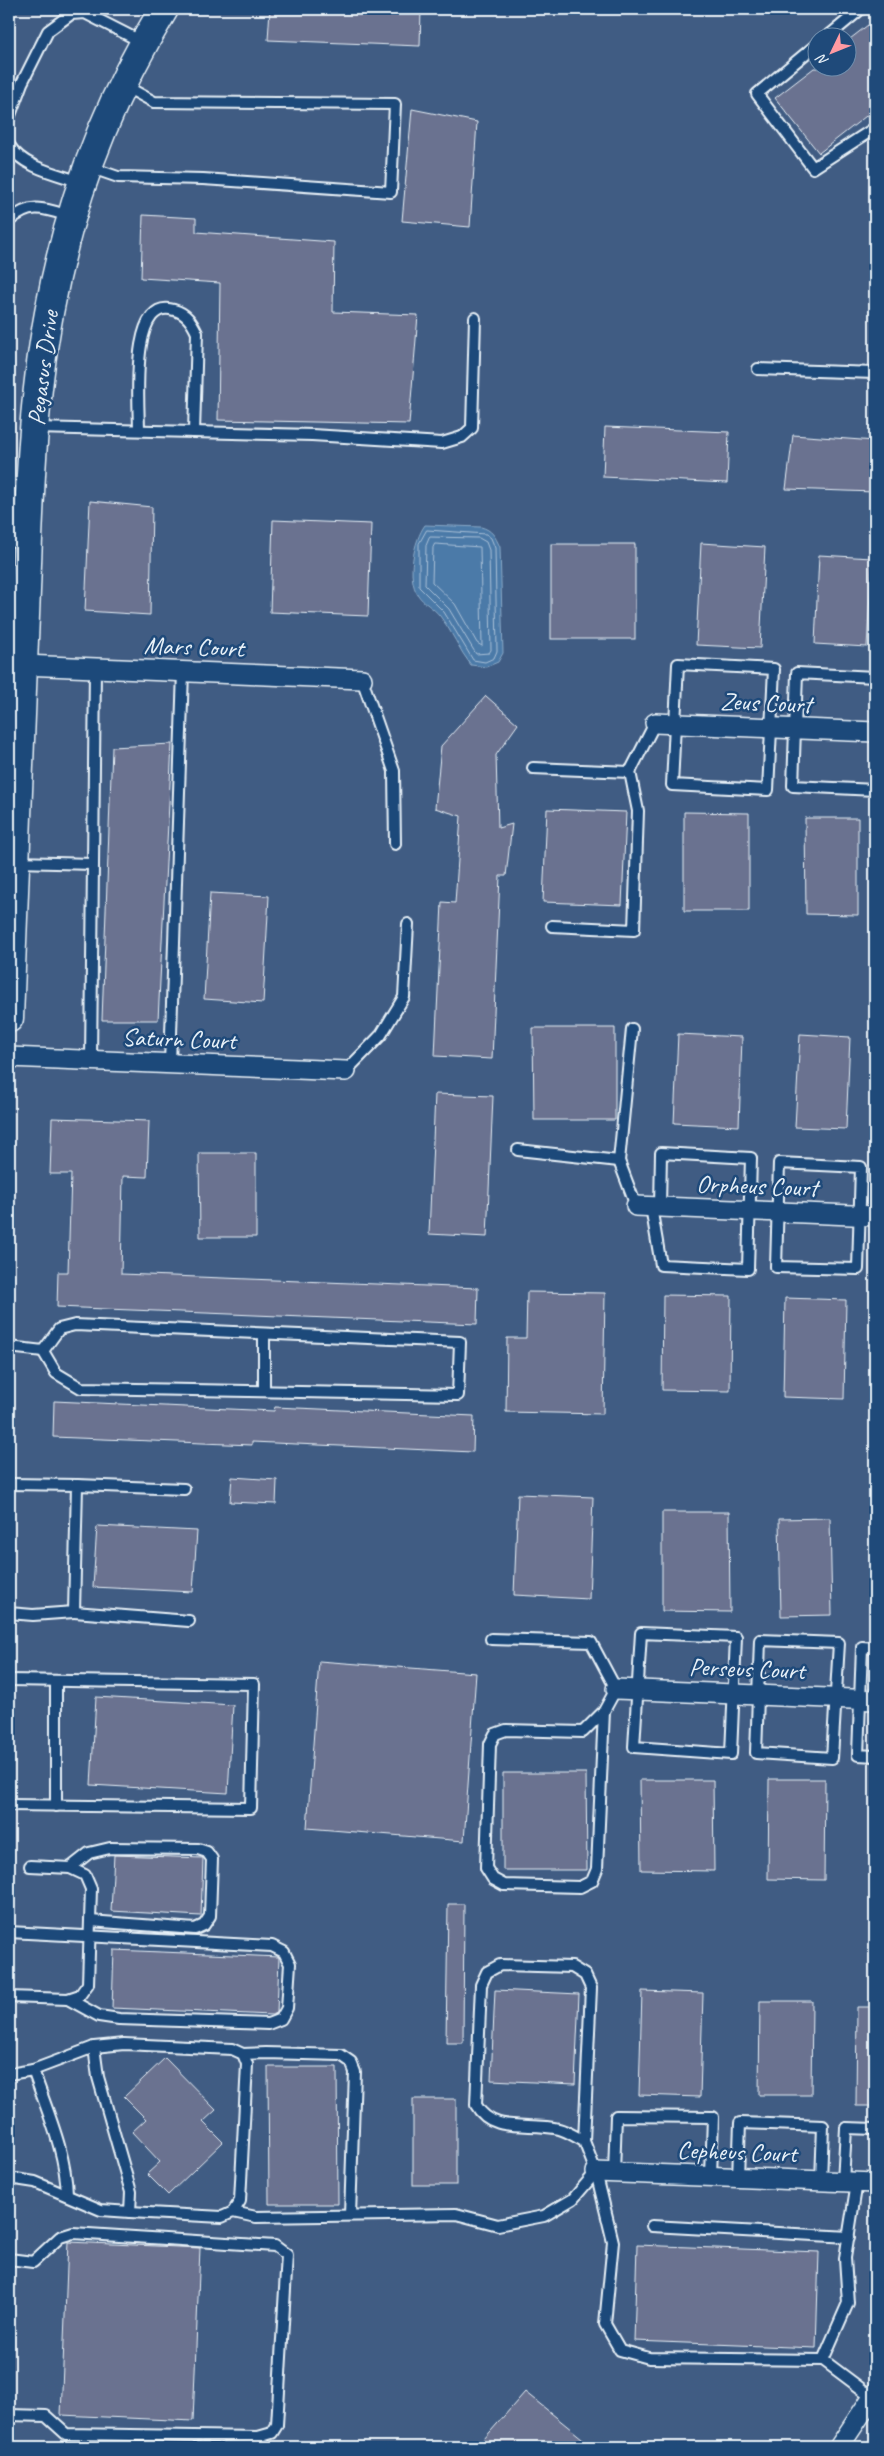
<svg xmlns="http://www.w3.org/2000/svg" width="884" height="2456" font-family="Caveat,sans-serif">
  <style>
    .built { fill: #405c83; fill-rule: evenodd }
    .water { fill: #4c7aa8; stroke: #8aaac8 }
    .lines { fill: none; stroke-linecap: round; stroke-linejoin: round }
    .shore { stroke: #aac1d8; stroke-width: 1 }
    .building { fill: #6b7290; stroke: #e8f1f8 }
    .lane-casing { stroke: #e8f1f8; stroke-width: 14 }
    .street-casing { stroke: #e8f1f8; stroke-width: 22 }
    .secondary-casing { stroke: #e8f1f8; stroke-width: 31 }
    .lane { stroke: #1f4a7a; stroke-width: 10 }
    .street { stroke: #1f4a7a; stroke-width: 19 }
    .secondary { stroke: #1f4a7a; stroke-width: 28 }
    .labels { text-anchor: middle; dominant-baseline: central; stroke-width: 5; stroke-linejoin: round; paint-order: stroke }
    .street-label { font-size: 25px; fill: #e8f1f8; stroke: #1f4a7a }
  </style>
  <rect width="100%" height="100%" fill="#2e527e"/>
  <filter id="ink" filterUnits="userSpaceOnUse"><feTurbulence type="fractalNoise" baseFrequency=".02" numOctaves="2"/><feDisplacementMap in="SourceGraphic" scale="10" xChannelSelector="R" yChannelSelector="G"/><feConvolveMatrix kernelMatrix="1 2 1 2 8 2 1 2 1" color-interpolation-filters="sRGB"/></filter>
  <g filter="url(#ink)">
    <path class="built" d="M9,9H875V2447H9ZM816,38H846V68H816Z"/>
    <path class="water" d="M425,525L481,527C492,530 495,536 500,547L503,653L498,662L486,667L471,665C459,650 452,631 440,616C434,608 423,603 418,595C406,578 414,540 425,525Z"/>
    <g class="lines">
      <g class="shore">
        <path d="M427,530L486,534L491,538L495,548L497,651L494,658L485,662L473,660L444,612L419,587V544Z"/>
        <path d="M430,537L479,538L486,542L489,550L491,650L489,653L476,654L449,609L425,585L426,546Z"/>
        <path d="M435,544L480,547L482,646L477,643L455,604L432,582L433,548Z"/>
      </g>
    </g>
    <g class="building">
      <path d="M270,9H421L420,46L268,40Z"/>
      <path d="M868,25L875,35V109L819,153L775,98L814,68H846V42Z"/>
      <path d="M412,109L477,122L470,227L402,221Z"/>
      <path d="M143,215L196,218V232L334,242L333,312L418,315L409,424L218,420L220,283L141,278Z"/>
      <path d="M605,427L729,432L727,483L603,477Z"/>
      <path d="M793,435L875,441V492L786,489Z"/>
      <path d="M90,501L152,507L150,615L85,611Z"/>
      <path d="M273,520L371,524L368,616L270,612Z"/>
      <path d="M701,543L765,547L760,648L696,645Z"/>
      <rect x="551" y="544" width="84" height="95"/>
      <path d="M819,555L872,558L867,647L815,644Z"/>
      <path d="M486,696L518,724L496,755L498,828L512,824L506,876H500L492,1059L435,1056L442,902L455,903L461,816L435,808L441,746Z"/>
      <path d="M172,744L158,1020H102L112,747Z"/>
      <path d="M547,809L626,812L622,905L543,902Z"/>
      <path d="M684,812L749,813V911H684Z"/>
      <path d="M805,818H858V915L806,914Z"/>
      <path d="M210,893L269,896L263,1003L204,999Z"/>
      <path d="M533,1028H615V1120H534Z"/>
      <path d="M678,1034L742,1037L739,1126L674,1123Z"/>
      <path d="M800,1034L850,1037L846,1129L795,1127Z"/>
      <path d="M435,1094L493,1096L487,1237L429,1234Z"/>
      <path d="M52,1118L149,1121L147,1177L123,1176L121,1274L478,1288L477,1324L57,1307L58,1272H68L71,1174H50Z"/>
      <path d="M199,1153H256V1237H200Z"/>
      <path d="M527,1292L605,1293L603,1414L506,1412L507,1338H526Z"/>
      <path d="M663,1295L731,1296L730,1391L662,1390Z"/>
      <path d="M785,1298L846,1300L844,1399L783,1397Z"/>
      <path d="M54,1401L274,1411L275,1407L474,1416L473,1452L252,1442V1445L53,1437Z"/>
      <path d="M232,1477L277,1480L276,1504L230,1502Z"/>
      <path d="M518,1494L593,1497L589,1599L514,1595Z"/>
      <path d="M662,1512H729L730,1612L662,1611Z"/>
      <path d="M830,1518L832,1615L781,1616L779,1519Z"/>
      <path d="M97,1526L197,1531L193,1592L93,1587Z"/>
      <path d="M319,1661L476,1673L464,1841L307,1828Z"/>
      <path d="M96,1697L233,1705L228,1793L91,1785Z"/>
      <path d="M503,1773H586L587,1870H503Z"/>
      <path d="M769,1779H825L824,1880L768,1879Z"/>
      <path d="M640,1780H713L714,1871L641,1870Z"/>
      <path d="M114,1855L203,1858L201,1916L111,1911Z"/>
      <path d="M448,1904H464L463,2043H446Z"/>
      <path d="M114,1950L279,1957L277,2013L272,2015L112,2008Z"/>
      <path d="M495,1990L579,1994L575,2084L491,2080Z"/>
      <path d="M642,1991L703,1993L700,2097L639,2095Z"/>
      <path d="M760,2001H812L811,2095H759Z"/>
      <path d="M857,2007H875V2106H856Z"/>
      <path d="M165,2058L216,2110L203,2122L223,2142L168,2195L147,2174L160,2162L132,2132L146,2119L124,2097Z"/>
      <path d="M268,2067H337L338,2204H269Z"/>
      <rect x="413" y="2099" width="43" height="86"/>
      <path d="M68,2242L200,2248L193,2421L61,2415Z"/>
      <path d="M637,2245L819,2252L816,2348L634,2341Z"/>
      <path d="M525,2392L593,2447H477Z"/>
    </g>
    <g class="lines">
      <g class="lane-casing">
        <g id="lane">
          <path d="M826,38L861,9"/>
          <path d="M816,45L757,94L813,168L875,128"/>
          <path d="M9,118L22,83L48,31L71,14L85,13L144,43"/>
          <path d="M9,145C23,168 58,174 81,182"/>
          <path d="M89,167L118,177L203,179L391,192L395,104L154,102L123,85"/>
          <path d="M9,221C31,201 46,209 72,217"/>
          <path d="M758,369L875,373"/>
          <path d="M36,428L312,435L442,443L462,437L472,428L475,318"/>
          <path d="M139,430C139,404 129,296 174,310C186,313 192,322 197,333L194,432"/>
          <path d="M9,540L27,545"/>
          <path d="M678,664L774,669L768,790L672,785Z"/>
          <path d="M875,677L797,673L793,786L875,790V778"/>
          <path d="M362,679L394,771L395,844"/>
          <path d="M533,768L630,772L655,723"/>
          <path d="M17,862L93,864"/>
          <path d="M552,926L634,930L638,811L630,772"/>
          <path d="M632,1029L619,1161L636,1206"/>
          <path d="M91,1061L95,668"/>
          <path d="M170,1064L183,671"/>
          <path d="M346,1071L381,1035L404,997L408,924"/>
          <path d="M518,1150L619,1161"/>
          <path d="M779,1163L861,1167L858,1269L776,1267Z"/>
          <path d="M651,1207L661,1265L748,1269L751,1158L661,1153L660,1207"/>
          <path d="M75,1325L460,1342L458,1395L81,1388L56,1373L43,1351L59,1329Z"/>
          <path d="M9,1347L43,1351"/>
          <path d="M264,1391V1334"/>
          <path d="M9,1484L77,1485L74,1612L33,1615L9,1613"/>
          <path d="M77,1485L184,1489"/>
          <path d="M74,1612L189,1621"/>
          <path d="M641,1633L736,1637L731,1754L634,1747Z"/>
          <path d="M491,1639L591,1642L616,1689L604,1711L583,1732L506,1730L495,1734L490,1744L486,1868L493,1879L504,1885L580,1887L592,1881L597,1869L604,1711"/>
          <path d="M760,1640L839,1643L832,1758L756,1753Z"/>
          <path d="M875,1648L862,1647L858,1755L875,1756"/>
          <path d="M9,1680L254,1684L251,1808L9,1805"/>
          <path d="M56,1806V1681"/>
          <path d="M70,1868L89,1853L110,1848L198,1849L207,1852L212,1859L210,1916L204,1925L195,1929L90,1921"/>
          <path d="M9,1932L272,1946L284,1952L290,1964L287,2008L281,2019L268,2024L119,2019L99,2016L68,1999"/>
          <path d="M9,1997L68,1999L80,1995L88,1984L91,1889L85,1875L70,1868L30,1866"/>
          <path d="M94,2047L124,2044L232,2049L243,2054L247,2064L240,2201L233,2212L222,2217L130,2212"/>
          <path d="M243,2054L266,2053L341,2055L351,2062L355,2072L350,2215"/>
          <path d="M33,2070C47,2111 66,2152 67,2195"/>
          <path d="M9,2074L33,2070L94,2047L98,2077L131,2192L130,2212L101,2210L35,2182L9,2178"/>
          <path d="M584,2141C576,2137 567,2131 559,2129C529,2121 493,2135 476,2105L481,1985L487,1972L500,1965L572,1967L585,1975L591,1988L584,2141L596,2172L613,2242L605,2324L620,2350L649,2358L823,2360"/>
          <path d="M614,2172L616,2116L713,2117L711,2176"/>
          <path d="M738,2177L740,2123L823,2126L821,2181"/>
          <path d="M843,2182L846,2128L875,2129"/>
          <path d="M857,2182L845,2258L848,2303L823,2360L875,2399"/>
          <path d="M233,2212L256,2217L456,2214L498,2225L544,2216L573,2199L596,2172"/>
          <path d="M652,2226L849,2237"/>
          <path d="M9,2259L33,2262L60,2237L73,2233L275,2246L287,2255L277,2425L272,2433L258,2437L66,2434L46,2416L9,2415"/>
        </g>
      </g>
      <g class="street-casing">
        <g id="street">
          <path d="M23,665L362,679"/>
          <path d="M655,723L875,732"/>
          <path d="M9,1057L346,1071"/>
          <path d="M636,1206L875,1216"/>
          <path d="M616,1689L875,1700"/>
          <path d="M596,2172L875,2183"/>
          <path d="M839,2447L875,2393"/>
        </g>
      </g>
      <g class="secondary-casing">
        <path id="secondary" d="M9,1018C14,892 19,766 24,639C29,531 29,420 49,313C68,206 107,102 164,9"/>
      </g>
      <use href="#lane" class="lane"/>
      <use href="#street" class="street"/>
      <use href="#secondary" class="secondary"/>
    </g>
  </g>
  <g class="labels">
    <g class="street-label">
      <text transform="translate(43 368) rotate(-83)">Pegasus Drive</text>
      <text transform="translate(194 647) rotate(2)">Mars Court</text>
      <text transform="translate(766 703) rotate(2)">Zeus Court</text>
      <text transform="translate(179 1039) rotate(2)">Saturn Court</text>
      <text transform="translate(757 1186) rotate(2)">Orpheus Court</text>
      <text transform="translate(747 1669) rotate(2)">Perseus Court</text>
      <text transform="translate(737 2152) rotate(2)">Cepheus Court</text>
    </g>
  </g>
  <rect width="884" height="2456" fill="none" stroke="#1f4a7a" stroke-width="30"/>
  <rect x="15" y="15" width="854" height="2426" fill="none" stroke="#e8f1f8" stroke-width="2" filter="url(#ink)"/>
  <g transform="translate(832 52) rotate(227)"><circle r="24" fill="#1f4a7a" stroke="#6f8dac"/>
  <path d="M0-4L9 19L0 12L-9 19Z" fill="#ff9aa2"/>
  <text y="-8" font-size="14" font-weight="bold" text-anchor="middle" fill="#e8f1f8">N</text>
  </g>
</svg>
